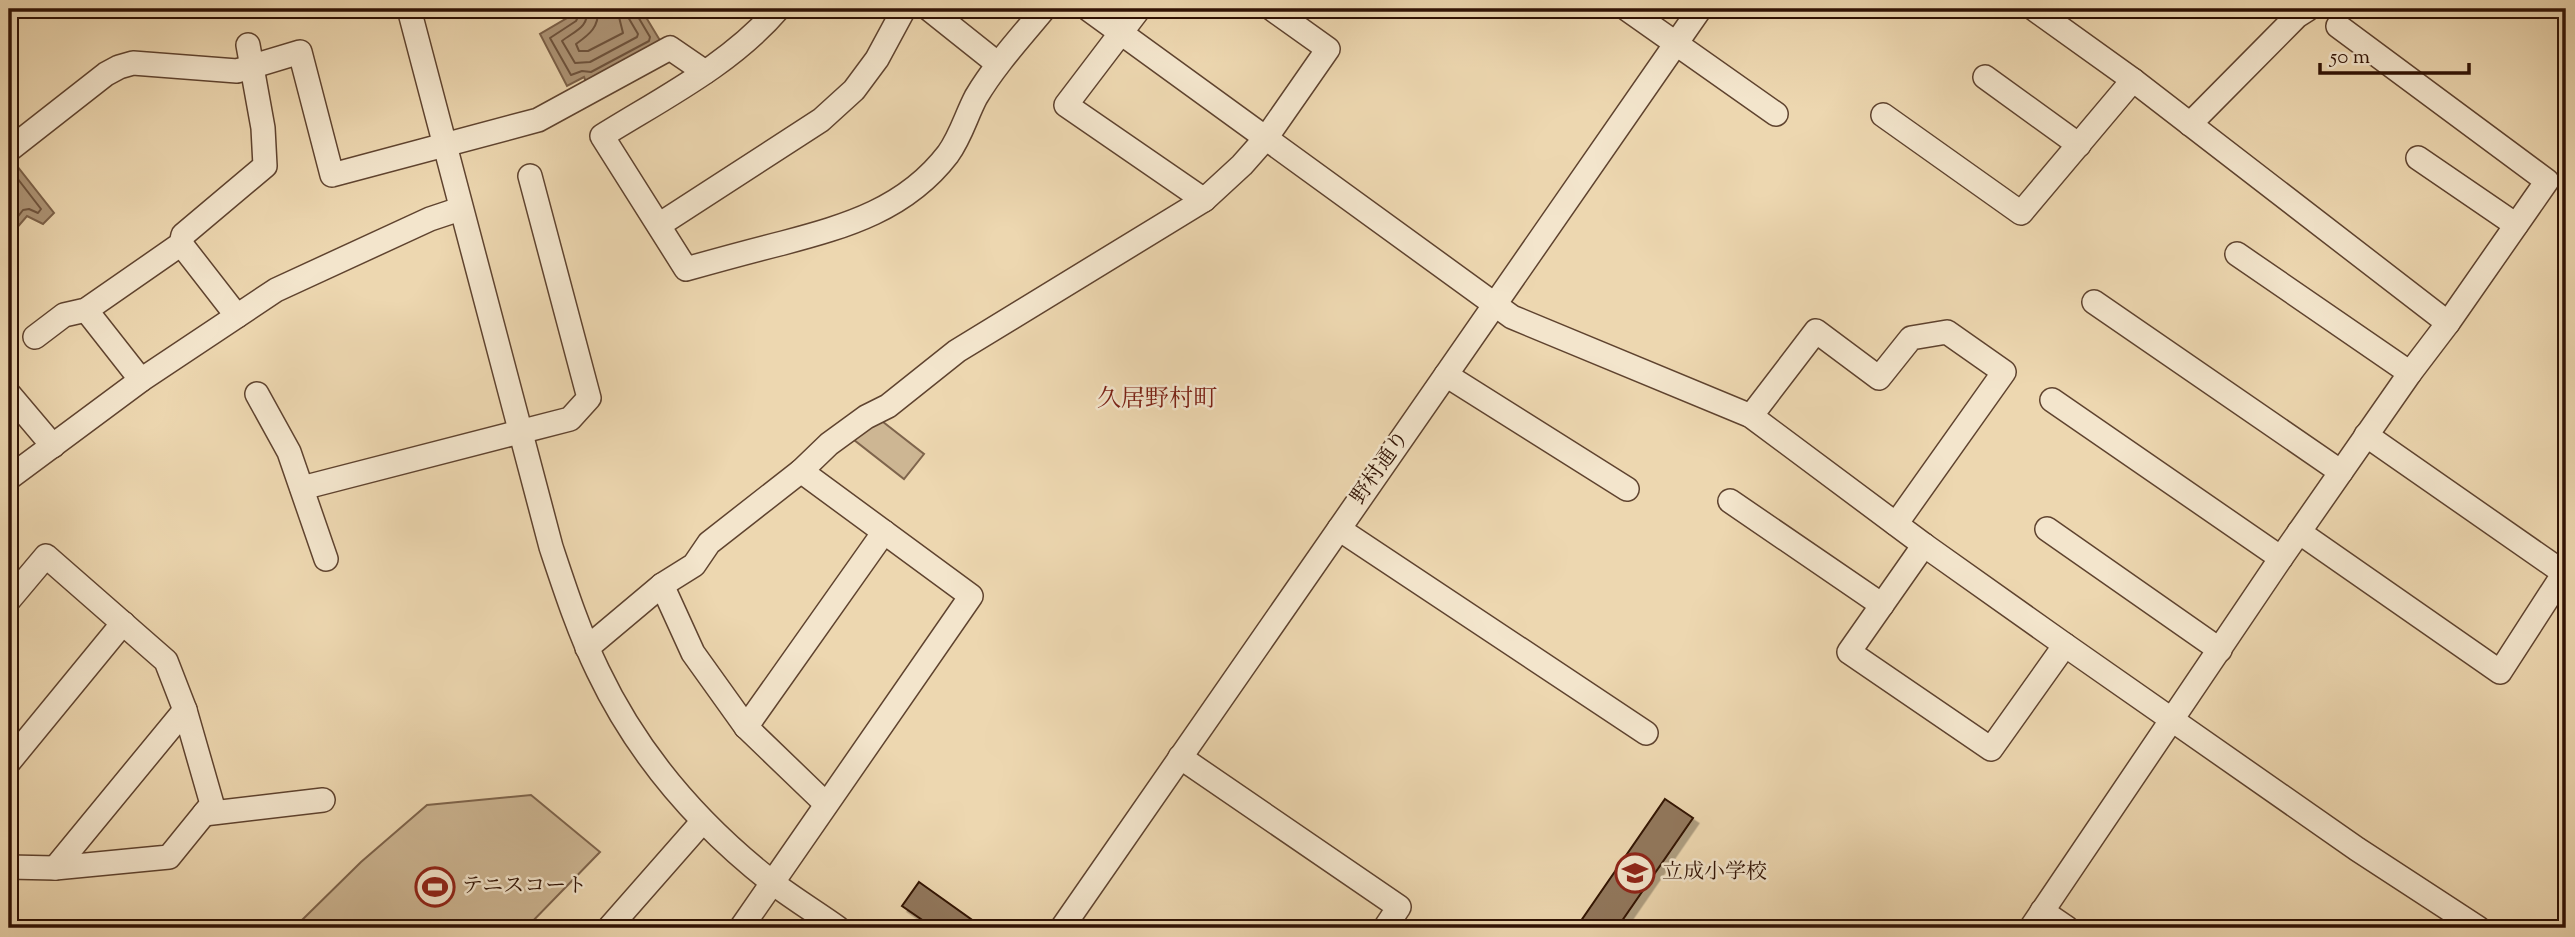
<svg xmlns="http://www.w3.org/2000/svg" width="2575" height="937" font-family="'Sorts Mill Goudy','Noto Serif JP',serif">
  <style>
    .green { fill: #cdb693; stroke: #7e644c; stroke-width: 2 }
    .water { fill: #ad9476; stroke: #7b6048; stroke-width: 2 }
    .lines { fill: none; stroke-linecap: round; stroke-linejoin: round }
    .shore { stroke: #6e533d; stroke-width: 2 }
    .building { fill: #92785d; stroke: #301204; stroke-width: 2; filter: url(#shadow) }
    .minor-casing { stroke: #5f432f; stroke-width: 26 }
    .minor { stroke: #f3e5cc; stroke-width: 23 }
    .labels { text-anchor: middle; dominant-baseline: central; stroke-width: 5; stroke-linejoin: round; paint-order: stroke }
    .street-label { font-size: 21px; fill: #301204; stroke: #f3e5cc }
    .poi-label { font-size: 21px; fill: #301204; stroke: #f3e5cc; text-anchor: start }
    .quarter-label { font-size: 24px; fill: #7a1f14; stroke: #f3e5cc }
  </style>
  <defs>
    <filter id="shadow"><feDropShadow dx="5.5" dy="5.5" stdDeviation="0" flood-color="#0004"/></filter>
  </defs>
  <rect width="100%" height="100%" fill="#edd7b0"/>
  <filter id="stains"><feTurbulence type="fractalNoise" baseFrequency=".00286" numOctaves="4"/><feColorMatrix values="0 0 0 0 .2 0 0 0 0 .09 0 0 0 0 .02 0 0 0 .5 -.17"/></filter>
  <radialGradient id="worn" r=".72"><stop offset=".6" stop-color="#630" stop-opacity="0"/><stop offset="1" stop-color="#630" stop-opacity=".3"/></radialGradient>
  <g class="green">
    <path d="M878,418L924,454L904,479L849,436Z"/>
    <path d="M531,795L600,852L526,928H9V926L194,927L301,921L361,862L427,805Z"/>
  </g>
  <g class="water">
    <path d="M569,9H641L661,42L586,82L584,77L567,86L540,34L572,15Z"/>
    <path d="M9,166H17L54,213L43,224L27,216L9,237Z"/>
  </g>
  <g class="lines">
    <g class="shore">
      <path d="M577,9L579,15L576,21L550,38L571,75L582,71L591,72L649,41L650,37L637,15L636,9"/>
      <path d="M587,9C589,28 574,31 562,41L575,63L590,62L637,37L638,34L628,17L627,9"/>
      <path d="M598,9C599,27 590,34 576,44L579,51H588L623,33L617,9"/>
      <path d="M9,173L14,174L41,209L38,213L29,209L23,210L9,228"/>
    </g>
  </g>
  <g class="building">
    <path d="M1665,799L1693,818L1617,928H1576Z"/>
    <path d="M919,882L975,922L970,928H934L902,906Z"/>
  </g>
  <g class="lines">
    <g class="minor-casing">
      <g id="minor">
        <path d="M409,9L551,547C565,589 579,632 598,671C638,755 700,826 773,883C794,899 817,913 838,928"/>
        <path d="M778,9C731,64 663,98 602,136L686,269C718,260 751,251 783,243C847,226 906,209 948,154C961,136 966,116 976,97C995,65 1021,37 1044,9"/>
        <path d="M929,9L998,64"/>
        <path d="M1088,9L1512,317L1751,416L1924,545L2065,645L2357,849L2478,928"/>
        <path d="M1139,9L1066,105L1204,200L1242,165L1266,138L1328,49L1272,9"/>
        <path d="M1627,9L1776,114"/>
        <path d="M2338,26L2547,181L2448,323"/>
        <path d="M1985,77L2079,145"/>
        <path d="M1883,115L2021,213L2133,80"/>
        <path d="M2190,124L2297,16L2308,9"/>
        <path d="M9,150L106,74L119,67L133,63L237,71L300,52L332,175L538,120L670,48L705,72"/>
        <path d="M2418,158L2516,225"/>
        <path d="M659,225L821,120L854,90L877,59L904,9"/>
        <path d="M181,244L237,316"/>
        <path d="M2237,254L2410,373"/>
        <path d="M2094,302L2341,472"/>
        <path d="M86,310L141,380"/>
        <path d="M35,337L64,315L86,310L181,244L183,235L265,166L263,128L248,45"/>
        <path d="M1446,375L1627,489"/>
        <path d="M9,394L53,446"/>
        <path d="M257,394L289,452L326,559"/>
        <path d="M2052,400L2281,558"/>
        <path d="M1751,416L1816,331L1879,378L1911,338L1947,332L2004,372L1896,524"/>
        <path d="M9,478L141,380L276,290L430,219L460,209"/>
        <path d="M302,488L570,419L589,398L530,176"/>
        <path d="M1730,501L1882,605"/>
        <path d="M1339,529L1646,733"/>
        <path d="M2047,529L2220,650"/>
        <path d="M2299,532L2500,672L2564,573L2366,435"/>
        <path d="M1924,545L1849,652L1991,749L2065,645"/>
        <path d="M662,585L693,653L746,727L826,804"/>
        <path d="M9,600L46,556L166,661L185,710L212,804L169,857L55,868L9,867"/>
        <path d="M587,648L662,585L694,565L709,543L801,471L829,444L866,417L888,406L957,351L1204,200"/>
        <path d="M746,727L884,532"/>
        <path d="M1180,757L1399,907L1385,928"/>
        <path d="M9,762L123,623"/>
        <path d="M204,814L323,800"/>
        <path d="M55,868L185,710"/>
        <path d="M2042,911L2067,928"/>
        <path d="M609,928L703,821"/>
        <path d="M741,928L971,596L801,471"/>
        <path d="M1062,928L1700,9"/>
        <path d="M2031,928L2281,558L2410,373L2448,323L2133,80L2034,9"/>
      </g>
    </g>
    <use href="#minor" class="minor"/>
  </g>
  <defs>
    <g id="school-ring" transform="scale(2.0125)"><circle r="9.5" fill="#f3e5cc" stroke="#8f2418" stroke-width="1.5"/><path d="M0-5L7-2L0 1L-7-2ZM-4 1L0 2.5L4 1V4Q0 6-4 4Z" fill="#8f2418"/></g>
    <g id="stadium-ring" transform="scale(2.0125)"><circle r="9.5" fill="#f3e5cc" stroke="#8f2418" stroke-width="1.5"/><path d="M0-5a6.5 5 0 1 0 0 10a6.5 5 0 1 0 0-10ZM-3.5-1.8h7v3.6h-7Z" fill="#8f2418"/></g>
  </defs>
  <g fill-rule="evenodd">
    <use href="#school-ring" x="1635" y="873"/>
    <use href="#stadium-ring" x="435" y="887"/>
  </g>
  <g class="labels">
    <g class="street-label">
      <text transform="translate(1381 468) rotate(-55)">野村通り</text>
    </g>
    <g class="poi-label">
      <text x="1662" y="873">立成小学校</text>
      <text x="462" y="887">テニスコート</text>
    </g>
    <g class="quarter-label">
      <text x="1157" y="400">久居野村町</text>
    </g>
  </g>
  <rect width="2575" height="937" fill="none" stroke="#edd7b0" stroke-width="35"/>
  <rect x="10" y="10" width="2554" height="916" fill="none" stroke="#301204" stroke-width="3.5"/>
  <rect x="18" y="18" width="2540" height="902" fill="none" stroke="#301204" stroke-width="2"/>
  <path d="M2320 63v10h149v-10" fill="none" stroke="#301204" stroke-width="3.5"/>
  <text x="2330" y="63" font-size="21" fill="#301204" stroke="#f3e5cc" stroke-width="5" paint-order="stroke">50 m</text>
  <rect width="100%" height="100%" filter="url(#stains)"/>
  <rect width="100%" height="100%" fill="url(#worn)"/>
</svg>
